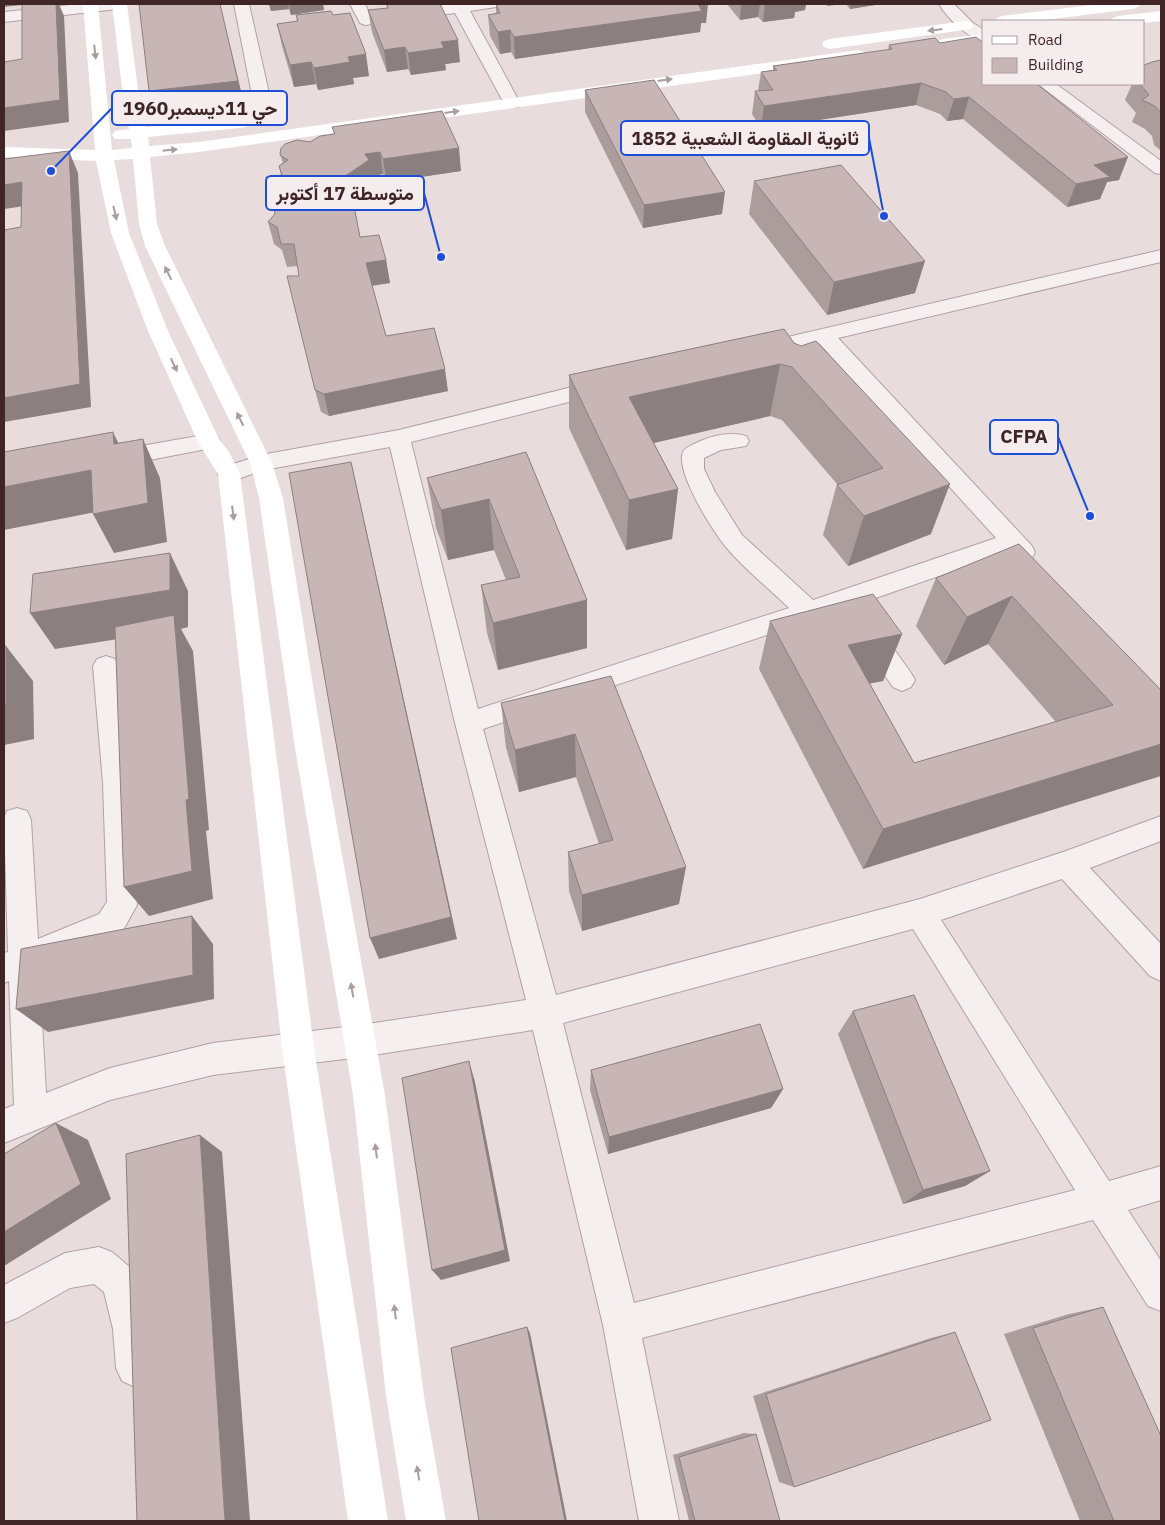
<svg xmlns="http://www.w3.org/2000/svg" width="1165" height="1525" font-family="'IBM Plex Sans',Vazirmatn,sans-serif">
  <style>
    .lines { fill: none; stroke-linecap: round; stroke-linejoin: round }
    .street-casing { stroke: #b2a1a2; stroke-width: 2 }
    .street { fill: #f6eff0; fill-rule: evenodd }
    .secondary { fill: #fff; fill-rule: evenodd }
    .wall { fill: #ac9d9d }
    .shaded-wall { fill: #8c7f80 }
    .building { fill: #c8b6b7; stroke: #8c7f80 }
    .oneway { fill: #a99d9d }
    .leader { fill: none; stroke: #1d4ed8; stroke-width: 2 }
    .callout-dot { fill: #1d4ed8; stroke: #f5eced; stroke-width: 2 }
    .callout { fill: #f5eced; stroke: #1d4ed8; stroke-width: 2 }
    .callout-label { font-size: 19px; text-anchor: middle; font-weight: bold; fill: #3f2526 }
  </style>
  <rect width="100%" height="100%" fill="#e8dcdd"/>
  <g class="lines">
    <g class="street-casing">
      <g id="street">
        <path d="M79,4H125L122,7L117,9L4,22V12Z"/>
        <path d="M234,4H249L275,120L272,124H260L257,120Z"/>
        <path d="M350,4H365L370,15L451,4H498L496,7L470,11L520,103L518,107H506L455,13L365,25L360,23Z"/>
        <path d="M939,4H954L973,23L984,30V42C968,38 947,18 939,4Z"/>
        <path d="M1038,84H1056L1161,161V174L1155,173Z"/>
        <path d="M1161,250V262L838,338L1032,546L1035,552L1032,558C1021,562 1016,560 1008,552L818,618L483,729L556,995L920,899L1066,851L1161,816V841L1090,868L1161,944V981L1150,976L1062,879L941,920L1109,1181L1161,1166V1200L1128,1210L1161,1261V1311L1148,1306L1093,1220L642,1338L679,1521H639L603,1325L533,1030L361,1057L213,1075L110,1100L4,1143V1109L14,1105L9,981L4,983V953L8,952L4,818L7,811L17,808L27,811L31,820L38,939L99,914L107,902L103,783L93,666L97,659L106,656L115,659L119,666L131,783L137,905L121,934L39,968L46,1093L110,1068L213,1043L361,1025L526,1000L455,723L390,447L264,470L229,482L221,480L218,474L221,468L261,455L399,430L604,379L612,381L615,386L612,391L411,442L478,709L789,608C770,589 743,568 726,547C713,532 675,471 683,452C685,448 690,446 694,444C710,436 728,431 746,436L749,441L746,446L721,450L704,458V469L715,492L742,535L813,600L996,538L819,343L756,358L749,356L746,351L749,346ZM913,929L1075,1190L634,1303L563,1023Z"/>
        <path d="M209,434L217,437L220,442L217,447L113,467L105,465L102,459L105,453L113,451Z"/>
        <path d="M868,622L877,625L911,673L915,680L911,687L902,691L893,687L859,639L855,632L859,625Z"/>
        <path d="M99,1247L112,1252L132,1269L137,1282L149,1329L154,1368L148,1381L135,1387L122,1381L116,1368L113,1329L104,1292L94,1284L70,1288L17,1318L4,1323V1285L65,1253Z"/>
      </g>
    </g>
    <use href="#street" class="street"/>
    <g class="secondary">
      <path d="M83,4H98L112,150L132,148L131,139H115L112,135L115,131L129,129L125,113L112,4H127L141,113L146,127L240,118L246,119L249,123L246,127L240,128L148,137L149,146L199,142L858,50L864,52L866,55L864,58L858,60L199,152L150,157L157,224L165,246L272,463L283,498L323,748L385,1095L424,1396L446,1521H406L386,1396L353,1095L295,748L259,498L250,463L145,246L139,224L133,159L114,160L129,233L168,331L219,439L229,452L240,474L314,1048L388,1521H348L282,1048L218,474L198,442L148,331L111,233L96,161L4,157V147L95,150Z"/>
      <path d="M1100,4H1141L1138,7L1133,9L1036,21H994L997,18L1002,16Z"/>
      <path d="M1161,11V21L1144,23L1110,21L1113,18L1118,16Z"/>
      <path d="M966,21L971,23L974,26L971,29L830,49L824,47L822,44L824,41L830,39Z"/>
      <path d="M984,34V44L943,49L937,47L935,44L937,41L943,39Z"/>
    </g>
  </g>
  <g class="wall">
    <path d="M269,4H323L324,10L291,15L289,9L271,11Z"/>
    <path d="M386,4H440L460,62L445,64L446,70L411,75L408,69L387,72L372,32L368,10L387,8Z"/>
    <path d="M496,4L706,23H701L700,32L515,59L511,52L500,54L490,36L488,15L496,13Z"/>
    <path d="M727,4H806L805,10L795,12L794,18L763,22L758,17L740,20Z"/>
    <path d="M846,4H881L850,9Z"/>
    <path d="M296,15H333L369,76L353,78L354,84L318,90L316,84L294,87L282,46L277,24L297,21Z"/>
    <path d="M889,45L984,84L1041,86L1119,180L1107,182L1100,199L1067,207L963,119L947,121L940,114L916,105L761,129L752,114L755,91H758L761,72L773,70V66L888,50Z"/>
    <path d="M1161,60V151L1154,145L1152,136L1145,129L1132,122L1136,113L1125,100L1132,84H1144Z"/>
    <path d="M585,90L722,214L643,228L585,112Z"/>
    <path d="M332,127L461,171L387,182L383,174L372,176L373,182L352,197L360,237L386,260L390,283L372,285L386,336L448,391L329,416L321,412L315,390L298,266L287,267L282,250L274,244L268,222L275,214L281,175L279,166L283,163L280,154L310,142L334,134Z"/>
    <path d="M754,181L915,293L827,315L749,214Z"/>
    <path d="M784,329L931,534L848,566L823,535L837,484L782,420L770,416L654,443L678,489L672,539L626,550L569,428V375Z"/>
    <path d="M526,452L587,600V648L498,670L487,633L481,585L506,580L494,550L448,560L436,528L427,478Z"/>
    <path d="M1019,544L1161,690L863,869L759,669L770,621L902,634L883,681L869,683L914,763L1056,722L988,644L944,665L916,626L936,578Z"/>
    <path d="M611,676L679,904L582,931L569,891L568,852L599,844L576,777L519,792L506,748L501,703Z"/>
    <path d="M853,1011L990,1171L965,1186L903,1204L838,1034Z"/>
    <path d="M591,1070L783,1089L771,1108L608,1154L590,1090Z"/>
    <path d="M1103,1307L1161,1521H1080L1004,1334L1069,1314Z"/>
    <path d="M955,1332L794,1487L779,1482L753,1396L931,1338Z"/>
    <path d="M744,1433L756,1434L780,1521H689L673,1455Z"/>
  </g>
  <g class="shaded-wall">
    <path d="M4,4H31L4,7Z"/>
    <path d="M56,4H59L64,16L69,122L4,131V108Z"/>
    <path d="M269,4H288L289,9L271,11Z"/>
    <path d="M289,4H323L324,10L291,15Z"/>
    <path d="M697,4H708L706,23H701L700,32L515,59L514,37Z"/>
    <path d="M741,4H760L758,17L740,20Z"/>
    <path d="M765,4H806L805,10L795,12L794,18L763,22Z"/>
    <path d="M828,4H842L827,6Z"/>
    <path d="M851,4H881L850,9Z"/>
    <path d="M220,6L244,103L157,113L149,91Z"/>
    <path d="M510,30L511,52L500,54L498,32Z"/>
    <path d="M458,40L460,62L445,64L446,70L411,75L408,53L441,42Z"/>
    <path d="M405,47L408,69L387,72L384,50Z"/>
    <path d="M366,54L369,76L353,78L354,84L318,90L314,68L348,57Z"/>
    <path d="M311,62L316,84L294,87L290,65Z"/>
    <path d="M921,83L916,105L761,129L764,106Z"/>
    <path d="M969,97L963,119L947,121L954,99Z"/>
    <path d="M459,148L461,171L387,182L383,159Z"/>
    <path d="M69,151L78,173L91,407L4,422V398Z"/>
    <path d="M380,152L383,174L372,176L373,182L348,200L335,201L330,179L365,154Z"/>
    <path d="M1128,157L1119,180L1107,182L1100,199L1067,207L1076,184L1094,165Z"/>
    <path d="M22,182L32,205L4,209V185Z"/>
    <path d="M725,192L722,214L643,228L644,205Z"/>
    <path d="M386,260L390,283L371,286L366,263Z"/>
    <path d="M925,261L915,293L827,315L834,282Z"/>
    <path d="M780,364L770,416L627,449L629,397Z"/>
    <path d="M445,369L448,391L329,416L324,394Z"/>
    <path d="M113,432L132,472L114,444Z"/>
    <path d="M143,439L160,478L167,542L114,553L93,514Z"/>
    <path d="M351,462L457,939L379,959L370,938Z"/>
    <path d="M91,470L111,509L4,530V487Z"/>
    <path d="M950,484L931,534L848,566L864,516Z"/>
    <path d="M678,489L672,539L626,550L629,500Z"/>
    <path d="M489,499L494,550L448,560L441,510Z"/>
    <path d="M170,553L188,591V627L181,629L193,651L209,830L206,831L213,899L149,916L124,887L186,800L175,630L55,649L30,613Z"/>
    <path d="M1012,596L988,644L944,665L967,617Z"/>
    <path d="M587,600V648L498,670L493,623Z"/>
    <path d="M902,634L883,681L832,691L848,645Z"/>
    <path d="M6,646L33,681L34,739L4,745V705Z"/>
    <path d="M575,734L576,777L519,792L515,750Z"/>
    <path d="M1161,744V776L863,869L883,829Z"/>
    <path d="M686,867L679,904L582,931V895Z"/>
    <path d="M192,916L213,944L214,999L48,1032L16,1009Z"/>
    <path d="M469,1061L475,1082L510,1261L441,1280L432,1270Z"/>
    <path d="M783,1089L771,1108L608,1154L609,1137Z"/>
    <path d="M56,1123L88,1140L111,1199L4,1266V1232Z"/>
    <path d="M200,1135L222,1152L250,1521H225Z"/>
    <path d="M990,1171L965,1186L903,1204L923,1190Z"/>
    <path d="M527,1327L530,1333L567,1521H565Z"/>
  </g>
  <g class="building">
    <path d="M22,4H56L60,100L4,108V62L22,59Z"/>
    <path d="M139,4H220L238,81L149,91Z"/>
    <path d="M387,4H440L458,40L441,42L444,48L408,53L405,47L384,50L368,10L388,8Z"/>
    <path d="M496,4H698L702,11L514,37L510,30L498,32L488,15L500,13Z"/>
    <path d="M331,11L333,15L350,13L366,54L348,57L350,62L314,68L311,62L290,65L277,24L298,21L296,15Z"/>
    <path d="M976,37L984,43V84H1037L1128,157L1094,165L1110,177L1076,184L969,97L954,99L946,92L921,83L764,106L755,91L773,90L761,72L777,70L773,66L892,49L889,45L935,38L940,43Z"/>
    <path d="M1161,60V113L1155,106L1142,100L1149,95L1140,84H1144V65L1152,62Z"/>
    <path d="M654,80L725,192L644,205L585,90Z"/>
    <path d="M442,111L459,148L383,159L380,152L365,154L369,160L344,177L330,179L333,187L350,185L360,237L379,235L386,260L366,263L386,336L434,328L445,369L324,394L315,390L287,276H299L294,244H281L277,227L268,222L275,214L266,177L282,175L279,166L288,160L281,156L280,154L281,148L285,144L297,140L310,142L320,136L335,134L332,127Z"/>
    <path d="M69,151L80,384L4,398V230L21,227L22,182L4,185V159Z"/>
    <path d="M841,165L925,261L834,282L754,181Z"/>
    <path d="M784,329L794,343L801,346L816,341L950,484L864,516L837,485L883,468L792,367L780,364L629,397L678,489L629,500L569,375Z"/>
    <path d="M113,432L114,444L143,439L148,503L93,514L91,470L4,487V452Z"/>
    <path d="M526,452L587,600L493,623L481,585L520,577L489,499L441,510L427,478Z"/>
    <path d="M351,462L451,917L370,938L289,473Z"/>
    <path d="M1019,544L1161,690V744L883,829L770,621L873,594L902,634L848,645L914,763L1113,705L1012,596L967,617L936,578Z"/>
    <path d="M170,553V590L30,613L33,574Z"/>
    <path d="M174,615L189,799L186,800L192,871L124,887L115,627Z"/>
    <path d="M4,646H6V704L4,705Z"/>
    <path d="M611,676L686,867L582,895L568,852L613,840L575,734L515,750L501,703Z"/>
    <path d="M192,916L193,975L16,1009L21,949Z"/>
    <path d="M914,995L990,1171L923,1190L853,1011Z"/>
    <path d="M760,1024L783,1089L609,1137L591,1070Z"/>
    <path d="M469,1061L505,1250L432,1270L402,1078Z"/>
    <path d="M56,1123L81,1184L4,1232V1154Z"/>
    <path d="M200,1135L225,1521H137L126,1154Z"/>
    <path d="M1103,1307L1161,1436V1521H1114L1033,1328Z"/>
    <path d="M527,1327L565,1521H479L451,1348Z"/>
    <path d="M955,1332L991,1420L794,1487L766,1394Z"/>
    <path d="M756,1434L780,1521H695L679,1457Z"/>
  </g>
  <defs><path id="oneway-solid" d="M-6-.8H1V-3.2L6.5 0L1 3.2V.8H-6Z" transform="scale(1.25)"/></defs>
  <g class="oneway">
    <use href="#oneway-solid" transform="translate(935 30) rotate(173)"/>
    <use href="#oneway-solid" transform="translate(95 52) rotate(84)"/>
    <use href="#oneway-solid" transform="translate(665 80) rotate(-8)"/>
    <use href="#oneway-solid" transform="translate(452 112) rotate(-8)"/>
    <use href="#oneway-solid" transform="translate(170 150) rotate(-6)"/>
    <use href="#oneway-solid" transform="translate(115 213) rotate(77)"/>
    <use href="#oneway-solid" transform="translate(168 273) rotate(-116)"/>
    <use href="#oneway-solid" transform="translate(174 365) rotate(65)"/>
    <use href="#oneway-solid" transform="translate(240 419) rotate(-116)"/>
    <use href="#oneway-solid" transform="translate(233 513) rotate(83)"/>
    <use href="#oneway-solid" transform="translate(352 990) rotate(-100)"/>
    <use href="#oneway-solid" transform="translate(376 1151) rotate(-97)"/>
    <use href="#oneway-solid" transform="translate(395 1312) rotate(-97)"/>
    <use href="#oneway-solid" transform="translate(418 1473) rotate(-99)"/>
  </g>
  <path class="leader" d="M51 171L112 108M884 216L869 138M441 257L424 193M1090 516L1058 437"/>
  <g class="callout-dot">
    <circle cx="51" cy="171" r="5"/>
    <circle cx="884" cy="216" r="5"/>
    <circle cx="441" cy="257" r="5"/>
    <circle cx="1090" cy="516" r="5"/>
  </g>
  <g class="callout">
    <rect x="112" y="91" width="175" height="34" rx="5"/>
    <rect x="621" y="121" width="248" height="34" rx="5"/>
    <rect x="266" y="176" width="158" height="34" rx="5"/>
    <rect x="990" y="420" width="68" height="34" rx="5"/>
  </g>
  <g class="callout-label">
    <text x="200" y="115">حي 11ديسمبر1960</text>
    <text x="745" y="145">ثانوية المقاومة الشعبية 1852</text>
    <text x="345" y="200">متوسطة 17 أكتوبر</text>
    <text x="1024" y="443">CFPA</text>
  </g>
  <rect width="1165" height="1525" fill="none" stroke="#3f2526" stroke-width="10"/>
  <rect x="982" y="20" width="162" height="65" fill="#f5eced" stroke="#ac9c9d"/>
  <rect x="992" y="36" width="25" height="8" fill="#ffffff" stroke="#ac9c9d"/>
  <text x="1028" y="45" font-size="15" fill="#3f2526">Road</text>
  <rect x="992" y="58" width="25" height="15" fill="#c8b6b7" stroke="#ac9c9d"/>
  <text x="1028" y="70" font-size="15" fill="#3f2526">Building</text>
</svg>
